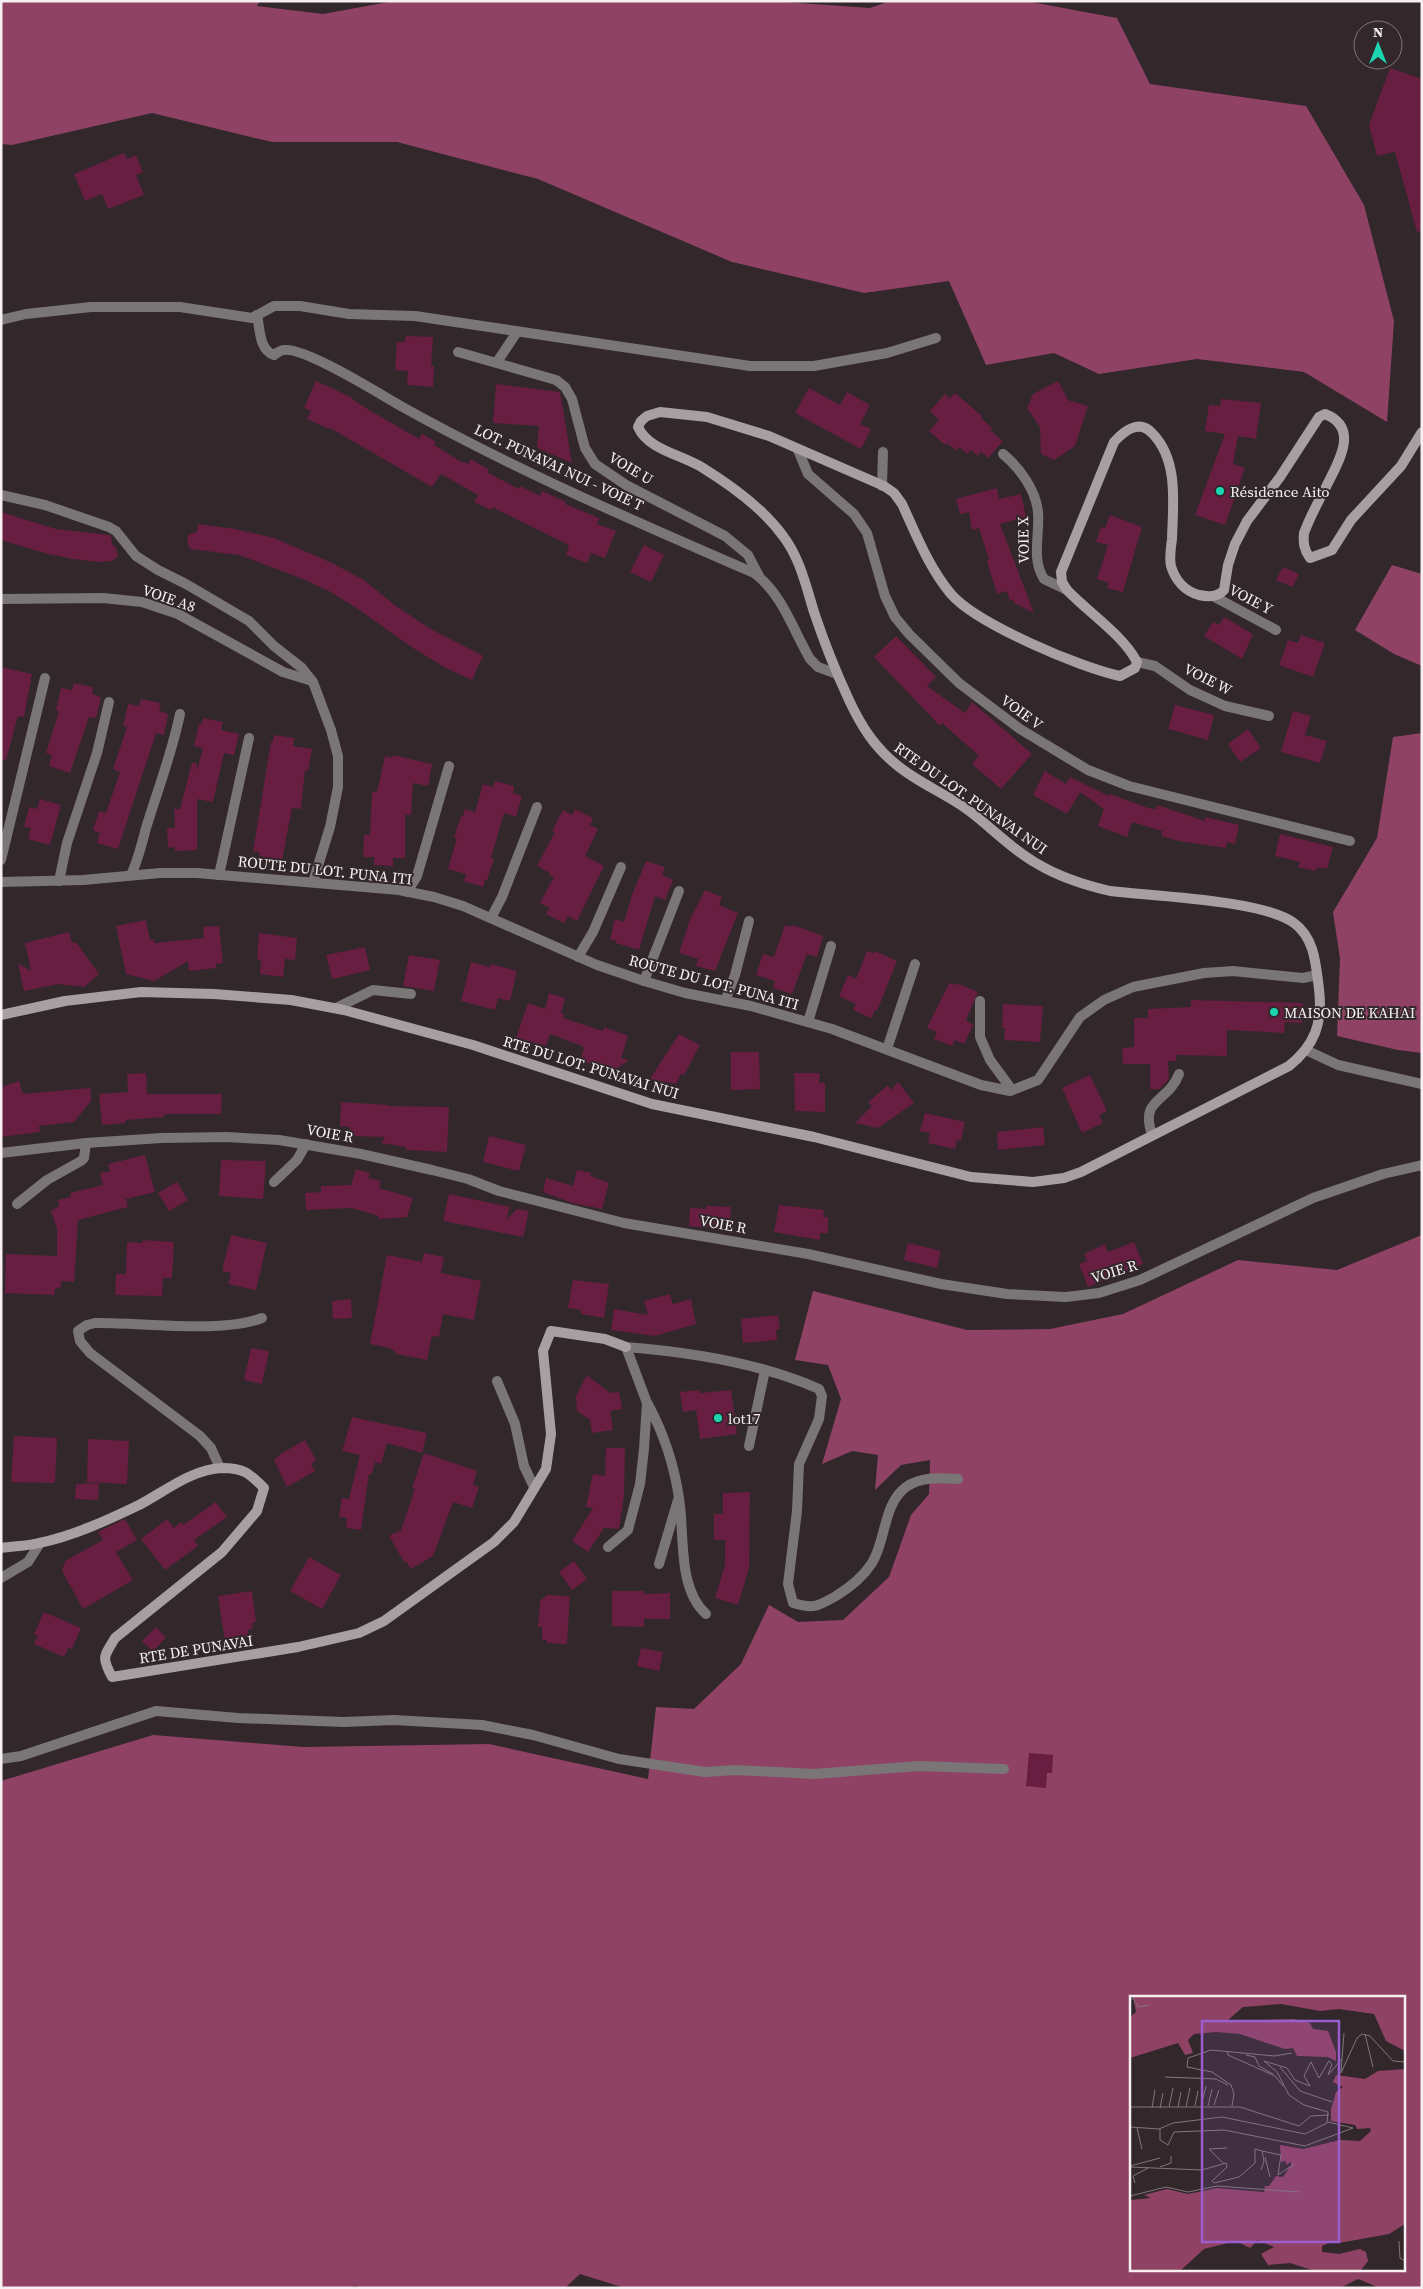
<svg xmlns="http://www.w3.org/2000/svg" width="1423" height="2289" font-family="'Source Serif 4',serif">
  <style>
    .forest { fill: #8f4264; fill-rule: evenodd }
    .building { fill: #671e41 }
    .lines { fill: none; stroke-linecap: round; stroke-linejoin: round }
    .lane { stroke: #7a7577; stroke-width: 10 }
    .street { stroke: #7a7577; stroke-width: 10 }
    .secondary { stroke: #a89fa2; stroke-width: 10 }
    .poi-dot { fill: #1dd5b1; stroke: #32272b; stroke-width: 2 }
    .labels { text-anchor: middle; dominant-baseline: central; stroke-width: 4; stroke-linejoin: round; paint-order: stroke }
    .street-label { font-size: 15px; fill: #f7f0f2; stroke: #32272b }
    .poi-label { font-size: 15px; fill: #f7f0f2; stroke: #32272b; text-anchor: start }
    .inset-road { fill: none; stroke: #81777b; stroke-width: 1 }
    .view { fill: #9a5dcc; fill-opacity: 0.15; stroke: #9a5dcc; stroke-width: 2.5 }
    .inset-edge { fill: none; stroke: #f7f0f2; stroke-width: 2.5 }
  </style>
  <rect width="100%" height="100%" fill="#32272b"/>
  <g class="forest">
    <path d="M1,1H260L257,6L323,14L394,1H770L870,8L890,1H1026L1117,18L1150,84L1306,106L1364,205L1394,321L1387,422L1304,372L1197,359L1099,374L1054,353L986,365L949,281L864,293L732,262L538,179L397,142H272L152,113L12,145L1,144Z"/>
    <path d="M1392,565L1422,574V666L1394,654L1355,630Z"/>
    <path d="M1422,733V1053L1398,1050L1337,1036L1340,959L1333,912L1377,838L1393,737Z"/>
    <path d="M1422,1235V2288H1380L1358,2279L1340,2288H625L580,2274L565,2288H361L356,2286L342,2288H1V1781L153,1735L303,1747L489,1744L648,1779L656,1707L694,1709L741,1664L769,1605L798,1622L843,1620L889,1577L911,1515L929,1494L930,1460L901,1465L875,1490L878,1455L852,1451L822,1464L841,1399L828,1365L795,1360L813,1291L967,1330L1050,1329L1123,1314L1238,1260L1337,1270ZM1132,1998H1404V2270H1132Z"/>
  </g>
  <g class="building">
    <path d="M1390,68L1422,79V231L1417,232L1395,152L1377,156L1369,125Z"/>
    <path d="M124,153L127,159L136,155L143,172L136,175L144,195L108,209L102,194L85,201L74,174Z"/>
    <path d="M406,336L433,337L431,366H434L433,387L407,385L408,371L395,370L397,342H405Z"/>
    <path d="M316,381L353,398L352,399L369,410L419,439L422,434L436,442L434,445L463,463V461L468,464L471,459L489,470L488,473L519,489L520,486L540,496L542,491L566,502L565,504L599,518L597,524L616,531L605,558L591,553L587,563L566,555L569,545L492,507L491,510L474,502L478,495L441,474L432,487L330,428L329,429L307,419L311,411L304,408Z"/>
    <path d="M1058,381L1068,400L1088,406L1075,446L1054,460L1041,454L1040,427L1027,408L1033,394Z"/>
    <path d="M496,384L560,392L572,463L537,448L539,426L493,423Z"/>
    <path d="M809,388L840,405L847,392L870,405L860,424L871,429L861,449L795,413Z"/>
    <path d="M955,393L982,416L981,418L992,428L990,430L1003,441L988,458L981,452L978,456L971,450L967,454L959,447L956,451L947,443L945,445L929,431L939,420L930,411L945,394L950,399Z"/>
    <path d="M1221,399L1261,403L1256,439L1238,436L1233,464L1245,468L1225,525L1195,515L1225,434L1205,431L1209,405L1220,406Z"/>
    <path d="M997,488L999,499L1021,494L1026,517L1000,524L1034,613L1014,603L1013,599L1010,601L1007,591L997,594L987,561L989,560L979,528L972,530L969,512L960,514L956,499Z"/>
    <path d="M1,512L56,529L109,535L111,536L112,544L116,548L118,557L111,561L99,562L73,559L48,554L1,540Z"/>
    <path d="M1110,515L1142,527L1123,592L1107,588L1109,583L1097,579L1108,545L1096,542L1101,527L1105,528Z"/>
    <path d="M198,524L235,529L274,538L332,563L364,580L396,606L429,628L483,656L472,680L446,668L413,648L355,607L329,591L298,577L239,555L190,549L187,540L189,534L197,532Z"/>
    <path d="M644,545L664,555L651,582L630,572Z"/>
    <path d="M1283,567L1299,574L1293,587L1276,580Z"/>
    <path d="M1224,617L1253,634L1242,659L1204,636L1213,622L1219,625Z"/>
    <path d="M1301,635L1325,643L1313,677L1279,665L1288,640L1298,643Z"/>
    <path d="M896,636L936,677L927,686L965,713L972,702L1032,754L1001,789L972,764L979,756L942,723L940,726L874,657Z"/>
    <path d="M1,667L32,674L24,717L18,716L6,760L1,759Z"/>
    <path d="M74,683L93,687L92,694L101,697L96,718L89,717L70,773L49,766L52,755L46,753L59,711L56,710L61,688L72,690Z"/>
    <path d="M141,699L161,703L159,711L168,714L164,735L156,733L118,849L97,843L100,833L93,830L99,811L106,813L120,772L113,769L127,727L123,726L128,704L139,706Z"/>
    <path d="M1175,705L1214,715L1208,740L1168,729Z"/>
    <path d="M1293,711L1311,716L1305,735L1327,741L1320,763L1281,752Z"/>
    <path d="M203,718L223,722L221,730L239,734L234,755L224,753L213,802L197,799V850L175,851V847L168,848L167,828H175L174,809H180L192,763H197V771L203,748L194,746L199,724L201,725Z"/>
    <path d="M1248,729L1261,748L1240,762L1228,744Z"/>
    <path d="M274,735L294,738L293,746L312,749L308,771L305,770L301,809L292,808L282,860L259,856L260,852L253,851L271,742H273Z"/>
    <path d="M393,755L432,764L428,786L413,783L411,815H405V858H393V866L374,865V857H363L364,835H370L372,792H377L385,756L392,758Z"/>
    <path d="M1045,771L1066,784L1070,777L1109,796L1110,794L1148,808L1156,809L1157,805L1205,821V817L1239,825L1235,844L1227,842L1226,848L1179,841L1161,836L1162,831L1132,822L1127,837L1098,826L1104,809L1080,792L1067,814L1033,795Z"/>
    <path d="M495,781L514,786L513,793L522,796L516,817L504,813L491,858L494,859L487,880H485L483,887L464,881L466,874L448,869L457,838L454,837L461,816H463L465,809L475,812L483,784L493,787Z"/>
    <path d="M40,799L61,805L50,845L28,839L31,828L24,827L29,807L37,809Z"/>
    <path d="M575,809L593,818L590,825L598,829L585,856L604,866L577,921L568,916L564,923L546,914L550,908L540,903L554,877L549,875L550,873L537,866L555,832L552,831L563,810L572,815Z"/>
    <path d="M1280,834L1333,847L1327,869L1317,867L1316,871L1298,867L1300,862L1275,856Z"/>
    <path d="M646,861L665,867L662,875L673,880L665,900L655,896L639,950L616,943V941L610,939L615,919L624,922L632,895Z"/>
    <path d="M705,890L722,897L719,905L738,913L715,971L696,966L698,959L679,953L690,919Z"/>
    <path d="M146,920L150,940L154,939V943L204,938L203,927L219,926L223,963L216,964V968L189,971L188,961L154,981L126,974L116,926Z"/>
    <path d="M785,925L793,927V925L823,936L817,957L807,954L792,994L773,988L775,981L756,975L763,954L774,957Z"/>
    <path d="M69,932L72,943L76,942L99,974L84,987L58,984L24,991L18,963L31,971L25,943Z"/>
    <path d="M259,933L297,938L295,960L285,959L283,977L260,974L261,960L257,959Z"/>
    <path d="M365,947L370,970L332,979L326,955Z"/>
    <path d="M867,951L874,953L875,951L897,961L877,1011L875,1010L871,1018L853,1010L856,1004L839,996L848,975L856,979Z"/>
    <path d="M409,955L440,960L434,991L403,986Z"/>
    <path d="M471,962L490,967L491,964L517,971L510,1001L498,998L495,1010L461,1001Z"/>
    <path d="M949,983L955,985L956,983L978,992L966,1020L973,1025L964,1044L955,1040L952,1046L934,1039L937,1032L927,1028Z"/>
    <path d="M549,993L565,998L561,1013L564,1014L563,1018L603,1031L604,1027L628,1036L621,1058L629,1060L613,1071L580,1060L584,1049L582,1046L550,1034L546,1046L516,1038L528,1003L545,1009Z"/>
    <path d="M1191,1000L1303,1003L1302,1023L1285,1022L1284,1033L1227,1030V1056L1176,1055V1061H1168L1169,1079L1160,1089H1150V1064H1123L1122,1048L1134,1047V1018H1148V1009L1191,1007Z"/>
    <path d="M1003,1004L1043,1006L1040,1042L1004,1040L1005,1028H1002Z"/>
    <path d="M679,1034L700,1045L684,1075L681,1074L676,1084L650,1079Z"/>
    <path d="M731,1052H759L760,1089L731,1090Z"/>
    <path d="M146,1073L147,1094H222L221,1114H164V1117L125,1120V1123L102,1125L99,1094L128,1092L127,1074Z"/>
    <path d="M794,1073H820L819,1083H825V1112L795,1111Z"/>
    <path d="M1090,1075L1107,1111L1099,1115L1103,1123L1082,1133L1062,1088Z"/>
    <path d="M19,1081L23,1094L90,1088L91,1101L74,1122L39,1126L40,1132L1,1137V1087Z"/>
    <path d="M898,1082L914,1103L878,1128L855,1123L872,1106L868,1102L888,1085L891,1090Z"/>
    <path d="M341,1102L388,1105V1106L449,1107L447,1152L406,1150V1147L381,1143L385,1137L349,1136L350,1127L340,1126Z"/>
    <path d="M925,1113L965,1122L961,1141L957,1140L955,1149L928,1143L930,1133L920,1131Z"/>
    <path d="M1043,1127L1045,1145L998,1150L997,1132Z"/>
    <path d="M489,1136L526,1145L519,1171L483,1162Z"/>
    <path d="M145,1155L155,1192L126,1199L128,1207L78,1220L74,1282L61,1281V1287L55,1289L54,1295L5,1293L6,1254L57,1256V1228L51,1211L59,1206L58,1200L71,1197L70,1193L103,1185L100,1173L110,1171L108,1164Z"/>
    <path d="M221,1160L266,1161L263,1199L219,1196Z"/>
    <path d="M356,1169L370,1173L368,1178L381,1181L379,1188L413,1198L407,1217L378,1219L379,1216L352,1208L306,1210L305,1193L321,1192V1186L351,1185Z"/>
    <path d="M577,1170L591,1173V1176L609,1183L602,1209L572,1203L543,1192L546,1178L573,1186Z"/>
    <path d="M177,1182L188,1200L169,1211L158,1193Z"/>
    <path d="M449,1194L510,1207L506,1220L517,1209L529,1211L523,1237L443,1221Z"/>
    <path d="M779,1205L824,1210L823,1217H828V1233H820V1240L774,1232Z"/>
    <path d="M706,1206L731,1207L729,1229L689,1226L690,1208L706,1209Z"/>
    <path d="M231,1235L267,1243L256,1290L228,1284L231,1273L222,1271Z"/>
    <path d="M143,1240L174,1242L172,1278H163L162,1296L115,1295L116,1274H126L127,1242L143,1243Z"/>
    <path d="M1134,1242L1143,1264L1088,1287L1079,1264L1087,1261L1084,1254L1105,1244L1108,1252Z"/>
    <path d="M908,1243L941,1251L937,1268L904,1260Z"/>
    <path d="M424,1253L444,1257L441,1273L481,1281L474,1320L443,1314L439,1337L432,1336L427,1360L397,1354L390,1348L370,1344L387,1255L422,1262Z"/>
    <path d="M573,1280L609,1284L604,1318L581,1314V1310L568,1308Z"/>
    <path d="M670,1294L673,1304L691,1299L696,1324L655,1336L611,1330L614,1309L648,1315L644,1301Z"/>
    <path d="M351,1299L352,1318L333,1319L332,1301Z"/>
    <path d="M778,1315L780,1329L776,1330L777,1340L743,1343L741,1319Z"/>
    <path d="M251,1348L269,1351L262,1384L244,1380Z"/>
    <path d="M587,1375L610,1393L619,1392L622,1409L610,1411L613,1430L592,1433L590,1420L577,1411L576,1396Z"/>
    <path d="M700,1390V1393L731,1390L737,1434L700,1439L696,1410L683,1412L680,1392Z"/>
    <path d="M352,1417L427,1433L422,1453L387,1443L381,1464L375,1462L372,1474H369L361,1530L346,1528L347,1518L339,1517L342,1498L349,1499L360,1455L342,1451Z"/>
    <path d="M14,1436L57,1438L55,1483L11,1482Z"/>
    <path d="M88,1439L129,1441L127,1484L87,1482Z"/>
    <path d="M305,1440L316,1460L311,1464L315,1471L287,1487L274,1460L282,1453Z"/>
    <path d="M606,1448H625L624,1495L619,1529L604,1528L588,1552L572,1541L593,1508L586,1507L593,1474L605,1476Z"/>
    <path d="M424,1453L477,1471L473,1485L479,1487L472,1508L453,1502L433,1556L411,1569L406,1561L404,1562L389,1536L401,1530L415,1489L412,1488Z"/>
    <path d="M99,1483L98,1500L75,1499L76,1484Z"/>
    <path d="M750,1492L749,1568L738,1605L715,1598L725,1565V1540H714V1514H723V1493Z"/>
    <path d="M216,1502L227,1517L194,1540L198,1546L165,1570L141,1539L167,1519L174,1528L181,1522L183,1525Z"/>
    <path d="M125,1519L137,1540L116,1552L133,1580L83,1609L62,1571L65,1561L103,1540L98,1532Z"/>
    <path d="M309,1557L341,1575L322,1609L290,1591Z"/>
    <path d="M574,1561L587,1579L572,1590L559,1572Z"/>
    <path d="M252,1591L256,1622L252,1623L253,1629L248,1630L249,1637L225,1641L218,1596Z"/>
    <path d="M612,1591H644V1594L670,1593V1619H644V1627L612,1626Z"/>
    <path d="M547,1595L570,1596L567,1644L547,1643V1640H542V1627H538L540,1601Z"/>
    <path d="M44,1612L81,1628L72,1649L68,1648L64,1657L34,1644L38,1636L34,1634Z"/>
    <path d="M156,1627L166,1638L153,1651L142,1641Z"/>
    <path d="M641,1648L663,1652L659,1671L637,1666Z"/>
    <path d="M1029,1753L1053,1755L1052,1773H1047L1046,1788L1026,1786Z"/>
  </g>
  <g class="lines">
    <path class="lane" d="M1,1759L21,1756L156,1711L238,1718L344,1722L394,1720L482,1725L533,1735L619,1759L705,1772L735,1770L814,1774L919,1766L1004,1769"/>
    <g class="street">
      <path d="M257,315C260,329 259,350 274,355C277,353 281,350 284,350C305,347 378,393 399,405C513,469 634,521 754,573C782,593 793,630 810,659L818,667L837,674"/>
      <path d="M1,320L26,314L91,307H180L252,318L274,306H300L349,314L415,316L750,366H814L887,353L936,338"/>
      <path d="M458,352L556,380L565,387L572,399L585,448L595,464L626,485L725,536L748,555L759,576"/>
      <path d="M497,362L517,332"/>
      <path d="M798,450L808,474L854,514L867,533L885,596L895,617L909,634L959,683L1020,729L1088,770L1129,786L1350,841"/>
      <path d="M1003,454C1019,467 1036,490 1038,512C1040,535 1031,559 1044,579L1067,590"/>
      <path d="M882,486L883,452"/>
      <path d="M1,495L45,505L109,527L116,531L136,556L158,570L186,584L249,621L274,646L302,668L313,682L331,730L338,756V787L330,827L313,882"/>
      <path d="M1213,596L1276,630"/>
      <path d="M1,599L103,598L142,602L178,614L283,672L312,681"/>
      <path d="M1137,662L1155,666L1190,690L1225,706L1269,716"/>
      <path d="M1,860L45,678"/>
      <path d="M131,875C138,860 142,844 146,828C158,789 172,753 180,714"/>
      <path d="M219,875L249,738"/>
      <path d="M59,881L67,843L97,753L109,702"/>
      <path d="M1,882L83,880L160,873H197L399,890L434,897L463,906L597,965L644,981L685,993L751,1006L832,1029L981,1085L1010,1091L1038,1080L1080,1017L1104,1000L1133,987L1204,973L1233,971L1303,978L1317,975"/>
      <path d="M407,892L417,876L449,766"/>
      <path d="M491,918L502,897L537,807"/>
      <path d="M578,957L593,932L621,867"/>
      <path d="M644,981L679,891"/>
      <path d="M725,1001L735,975L749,921"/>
      <path d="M980,1001V1037L990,1060L1012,1090"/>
      <path d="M336,1008L373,990L411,994"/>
      <path d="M808,1022L831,946"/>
      <path d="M887,1049L915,964"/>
      <path d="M1306,1050L1338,1065L1422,1084"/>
      <path d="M1152,1134C1139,1098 1169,1102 1179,1074"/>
      <path d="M1,1153L86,1143L162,1138L227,1137L279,1140L361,1154L432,1170L468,1179L499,1191L624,1223L808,1254L941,1284L1007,1294L1066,1297L1099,1293L1140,1280L1313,1198L1383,1174L1422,1165"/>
      <path d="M274,1182L297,1160L306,1144"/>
      <path d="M17,1204L47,1180L81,1161L84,1158L86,1143"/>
      <path d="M497,1381L515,1424L524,1466L534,1487"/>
      <path d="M648,1404C664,1434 674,1464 679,1498C685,1534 677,1588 706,1614"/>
      <path d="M749,1446L765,1370"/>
      <path d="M220,1468L211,1448L200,1436L90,1353L80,1341L78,1331L87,1325L95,1323C140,1322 222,1334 262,1318"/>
      <path d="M608,1547L628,1530L640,1484L644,1449L647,1403L626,1347C689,1352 761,1363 819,1389L822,1396L819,1419L799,1464L797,1511L788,1584L793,1603C813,1609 817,1607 836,1596C849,1588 863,1577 872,1563C886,1541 883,1504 906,1487C921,1476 941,1478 958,1479"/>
      <path d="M659,1564L678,1500"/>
      <path d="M1,1578L28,1562L40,1543"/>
    </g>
    <g class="secondary">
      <path d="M1,1015L65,1001L141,992L214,994L291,1000L344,1010L473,1045L652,1104L814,1137L971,1177L1033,1182L1064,1178L1081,1172L1289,1066C1315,1045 1323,1023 1319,989C1316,966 1315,938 1294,923C1263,900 1152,896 1110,891C1084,885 1059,877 1036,863C1011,849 991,827 968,810C946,794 919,783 898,766C875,748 861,726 849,700C836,672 824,642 814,612C806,586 800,558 783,536C763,508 732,486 703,468C683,455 648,450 638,427L641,421L647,416L660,412L707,417L769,436L884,486L894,493L902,504C916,534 929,568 951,594C977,624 1081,668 1120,676L1135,668L1137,662C1123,635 1089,613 1067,590L1062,582L1061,572L1114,442C1124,431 1139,419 1152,433C1179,460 1173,504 1172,539C1171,547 1169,558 1171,566C1175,580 1185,591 1199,595C1208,597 1218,597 1224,590L1228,565L1235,544L1247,521L1280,477L1319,417L1325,414C1361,428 1337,464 1326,487C1318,502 1310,517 1304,533C1303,543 1304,550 1310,558L1332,550L1351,520L1401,466L1422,432"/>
      <path d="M1,1548C14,1546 27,1546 39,1543C73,1536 108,1520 139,1505C164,1492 192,1469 222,1468C244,1468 249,1473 264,1488L257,1511L222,1552L115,1638C104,1657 101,1656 112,1677L298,1647L359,1633L384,1621L494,1542L514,1522L546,1469L551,1434L543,1351L551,1331L605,1339L626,1347"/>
    </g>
  </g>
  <g class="poi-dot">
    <circle cx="1220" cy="491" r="5"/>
    <circle cx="1274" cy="1012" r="5"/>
    <circle cx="718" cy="1418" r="5"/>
  </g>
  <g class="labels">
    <g class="street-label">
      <text transform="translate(559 467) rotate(25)">LOT. PUNAVAI NUI - VOIE T</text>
      <text transform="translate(631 468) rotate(31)">VOIE U</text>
      <text transform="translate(1023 540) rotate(-91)">VOIE X</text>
      <text transform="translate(169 598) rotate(19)">VOIE A8</text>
      <text transform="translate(1251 599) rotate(28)">VOIE Y</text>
      <text transform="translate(1208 679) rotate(27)">VOIE W</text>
      <text transform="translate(1022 712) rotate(36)">VOIE V</text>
      <text transform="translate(971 798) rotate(35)">RTE DU LOT. PUNAVAI NUI</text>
      <text transform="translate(325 870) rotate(6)">ROUTE DU LOT. PUNA ITI</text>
      <text transform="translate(714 982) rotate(15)">ROUTE DU LOT. PUNA ITI</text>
      <text transform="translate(591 1067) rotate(17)">RTE DU LOT. PUNAVAI NUI</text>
      <text transform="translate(330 1133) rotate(10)">VOIE R</text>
      <text transform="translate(723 1224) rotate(10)">VOIE R</text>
      <text transform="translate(1114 1271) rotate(-17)">VOIE R</text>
      <text transform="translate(196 1649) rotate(-9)">RTE DE PUNAVAI</text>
    </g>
    <g class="poi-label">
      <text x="1230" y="491">Résidence Aito</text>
      <text x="1284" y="1012">MAISON DE KAHAI</text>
      <text x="728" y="1418">lot17</text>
    </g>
  </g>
  <g transform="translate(1130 1996)">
    <rect width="275" height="275" fill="#32272b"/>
    <path d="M3,1H275V55L256,45L244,18L209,13L190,15L151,8L113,11L97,25L163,23L180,27L183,33L198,35L206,56V65L198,61L167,60L163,52L155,53L110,38L86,36L64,38L58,44L63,57L55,59L48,47L0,62V21L6,16ZM275,69V228L259,238L209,247L203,245L192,250V256L209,258L230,253L236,256L238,265L231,274H182L160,267L138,269L131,258L144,251L128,244L120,252L106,245L74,253L51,274H0V204L21,202L14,199L37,193L58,198L87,192L134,196L135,190H139L146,180L153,181L161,169V166L156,169V165L151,166L150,149L173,153L210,144L230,145L241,135L240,132L227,133L225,129L201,125V113L206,96L213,91L203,86L206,79L235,83L248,75L275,73Z" fill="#8f4264"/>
    <path class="inset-road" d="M0,4L3,2L8,11L19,9M235,38L243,71M97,55L98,59L145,80L153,90M116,59L125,61L129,70L143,78M212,63L214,37M150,71L170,95L202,106M211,77L227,42L232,38L240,40L263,65L275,66M35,81L86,83L98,89M84,109L89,94M65,110L68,95M71,110L76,90M78,110L82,93M102,110L104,98L101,89L82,76L57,71L58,62L81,54L144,60L162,57M0,111H110L169,130L181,120L199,119M39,111L43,92M48,111L51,96M56,111L60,92M22,112L25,94M30,112L33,97M0,131L29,133L43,127L92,121L175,138L197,127L198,116L174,109L159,99L147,76L134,65L157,72L165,84L180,90L174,80L181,66L189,82L199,65L202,68L198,79L212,63L211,77M7,132L12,153M30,133V144L38,149L44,136L94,134L175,150L223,132L198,126M135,161L140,181M93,167L79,153L97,152M0,170L30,162M0,171L72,174L96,167L97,171L82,185L84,187L109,181L125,167V153L132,155M30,171L41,167V160M131,174L134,165L132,155L151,159L148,179L164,168M5,187L3,180L18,172M0,200L36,191L58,196L87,190L169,196M269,245L270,262L275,265"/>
    <path class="view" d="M72,25H209V246H72Z"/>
    <rect width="275" height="275" class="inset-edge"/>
  </g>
  <rect width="1423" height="2289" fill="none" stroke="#f7f0f2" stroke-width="5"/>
  <g transform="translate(1378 45)"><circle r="24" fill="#32272b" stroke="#81777b"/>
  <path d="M0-4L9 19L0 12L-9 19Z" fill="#1dd5b1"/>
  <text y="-8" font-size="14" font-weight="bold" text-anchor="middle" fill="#f7f0f2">N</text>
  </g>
</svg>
